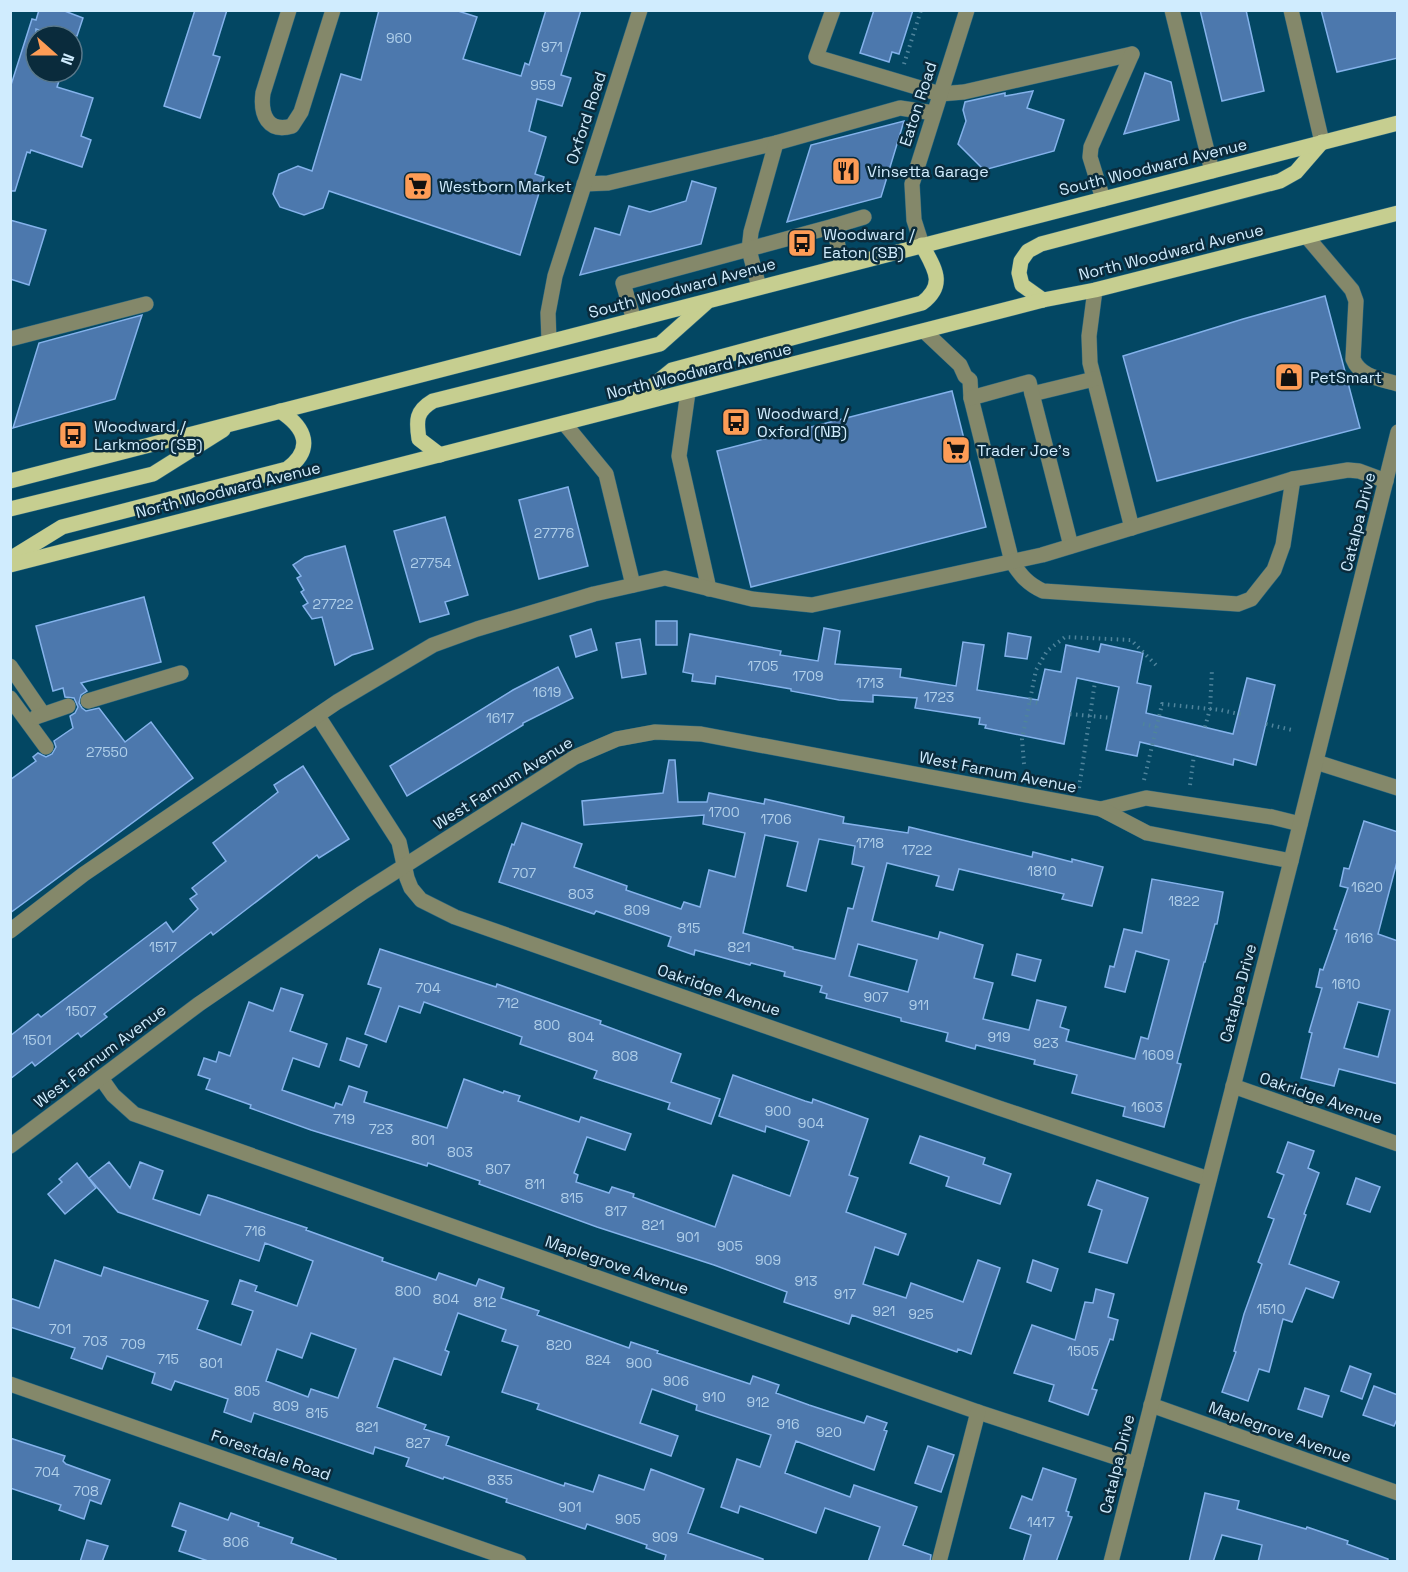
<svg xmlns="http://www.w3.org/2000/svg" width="1408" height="1572" font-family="'Space Grotesk',sans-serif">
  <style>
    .building { fill: #4c78ad; stroke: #84b2eb; stroke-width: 1.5; fill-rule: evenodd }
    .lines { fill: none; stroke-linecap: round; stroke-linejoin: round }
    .minor-casing { stroke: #28657f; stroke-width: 16 }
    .major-casing { stroke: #28657f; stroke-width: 16 }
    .path { stroke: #4f849c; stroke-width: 4; stroke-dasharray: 1.5 4.5; stroke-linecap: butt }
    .minor { stroke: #84886a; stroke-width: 15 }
    .major { stroke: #c6ce90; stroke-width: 15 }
    .labels { text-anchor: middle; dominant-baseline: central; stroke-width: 5; stroke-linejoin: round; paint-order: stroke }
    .number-label { font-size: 14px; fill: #afcfea }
    .street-label { font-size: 16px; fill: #d0ecfe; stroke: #0a2b3c }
    .poi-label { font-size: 16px; fill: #d0ecfe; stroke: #0a2b3c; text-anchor: start }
  </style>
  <rect width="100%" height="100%" fill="#034763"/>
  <g class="building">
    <path d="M39,10H62L83,18L77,36H57L36,29V72H62L57,87L93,98L81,136L91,140L82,167L31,150L30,153L27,152L15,191H10V88L32,19L36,20Z"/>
    <path d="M195,10H227L213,55L220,57L200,118L164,106Z"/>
    <path d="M379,10H455L477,17L463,59L521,76L525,63L529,65L546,10H581L561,75L571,78L562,106L537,99L529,131L546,137L535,174L544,177L520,255L329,191L323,208L304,215L280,207L273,194L279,174L298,166L312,171L341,74L361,80Z"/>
    <path d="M874,10H913L899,54L892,52L889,62L860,53Z"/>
    <path d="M1200,10H1246L1264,91L1222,101Z"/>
    <path d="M1321,10H1398V58L1337,72Z"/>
    <path d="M1145,73L1171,82L1179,120L1124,134Z"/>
    <path d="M1033,91L1027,108L1064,120L1054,151L984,170L958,144L966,121L963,110L965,102L1005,93V96Z"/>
    <path d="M904,121L881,197L787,222L811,145Z"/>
    <path d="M692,181L716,188L701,244L580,275L595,228L620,235L629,206L650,212L686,201Z"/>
    <path d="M10,220L46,230L29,285L10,279Z"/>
    <path d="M1325,296L1360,428L1157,481L1123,356L1243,319Z"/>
    <path d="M142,315L115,399L13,428L39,343Z"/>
    <path d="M952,391L986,527L751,587L717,451Z"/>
    <path d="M568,487L588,566L539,579L519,500Z"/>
    <path d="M445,517L468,595L445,602L449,614L420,622L394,531Z"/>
    <path d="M345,546L373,649L352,655L335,665L322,617L312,619L303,606L308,603L301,592L304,590L297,578L301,576L293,565L305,557Z"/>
    <path d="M144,597L161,662L81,683L87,691L81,695L79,703L82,708L86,711L99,708L125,742L151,722L193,778L10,913V780L36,761L33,757L38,753L46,757L52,754L56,747L54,741L73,728L70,716L75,713L78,707L74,698L65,697L63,688L53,691L36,626Z"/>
    <rect x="656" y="621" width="21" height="24"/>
    <path d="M824,628L840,631L835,664L901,669L900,677L956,686L963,642L984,645L977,690L1038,700L1045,669L1061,672L1066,645L1099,652L1101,644L1143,653L1137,683L1151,686L1146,713L1233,734L1247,678L1275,685L1256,765L1234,759L1233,765L1140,742L1137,756L1106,750L1119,687L1077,678L1064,744L985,728L986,725L979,724L980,718L915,708L917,698L873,695V702L839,700L791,691V689L716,676L715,684L692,681L693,674L683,672L690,634L781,651L780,655L818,661Z"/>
    <path d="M591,629L597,650L576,657L570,636Z"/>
    <path d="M1008,633L1031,637L1027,659L1005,656Z"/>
    <path d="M640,639L646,674L622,678L616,643Z"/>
    <path d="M558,667L573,698L523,723V725L407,796L390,766L513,690Z"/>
    <path d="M669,760H675L678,802H707L709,793L764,804L765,799L844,817L843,823L908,833L909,827L1032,857L1033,852L1072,862V859L1103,867L1092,906L1062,899L1064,894L959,869L953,890L936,886L939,876L887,863L872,921L938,939L940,932L983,945L974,978L993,983L983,1019L1029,1030L1037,1000L1066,1007L1060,1027L1069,1030L1066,1041L1135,1059L1141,1037L1148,1039L1169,960L1136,951L1125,992L1105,987L1110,966L1114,967L1124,929L1142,933L1152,879L1223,892L1217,924H1215L1205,962H1204L1177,1063L1181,1064L1164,1127L1123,1116L1125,1107L1072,1093L1077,1075L1034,1064L1035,1060L976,1045L975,1049L946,1041L948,1033L901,1021V1018L826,998L827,994L820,992L822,986L784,976L785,972L751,963L750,965L695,950L694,955L668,946L671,937L596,911L594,914L499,882L512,844L514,845L522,823L582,844L574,867L627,886L626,890L681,909L684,902L700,907L709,870L735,877L745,833L703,824L704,815L584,825L582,801L663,793ZM765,835L798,842L787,886L806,891L819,839L855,846L852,864L864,867L853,909L848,908L835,959L793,949V947L743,933ZM858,944L917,960L908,992L849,976Z"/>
    <path d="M303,766L349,839L319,858L317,855L213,935L211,932L104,1014L107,1017L81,1037L78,1033L35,1066L32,1062L10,1079V1036L38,1014L41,1017L166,922L173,932L198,909L190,899L197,894L192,888L226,861L213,843L278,792L274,785Z"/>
    <path d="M1364,821L1398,832V858L1378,934L1398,941V1084L1339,1069L1334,1086L1301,1078L1312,1033L1309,1032L1322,988L1316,987L1320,969L1323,970L1337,930L1334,929L1348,888L1340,886L1344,868L1349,869ZM1358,1002L1390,1010L1378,1057L1344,1048Z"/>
    <path d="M380,949L496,987L497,984L601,1021L600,1024L681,1054L671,1082L720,1099L711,1124L668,1109L670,1103L594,1078L597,1071L520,1044L522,1037L424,1002L420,1013L399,1006L386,1042L365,1034L381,988L368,984Z"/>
    <path d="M1017,954L1041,960L1035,981L1012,975Z"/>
    <path d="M281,988L303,995L290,1031L327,1044L319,1067L293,1058L282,1090L334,1108L336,1103L342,1105L349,1086L367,1092L364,1102L447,1128L464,1079L503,1093L504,1091L520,1096L518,1101L579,1122L581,1117L631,1134L625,1150L587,1137L574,1173L578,1175L576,1182L609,1193L612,1187L634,1194L633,1197L715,1227L733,1175L790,1196L809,1141L766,1126L765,1132L719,1116L733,1075L805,1101L812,1103L813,1099L868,1119L849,1175L858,1178L846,1212L906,1234L898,1255L875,1247L863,1284L906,1298L911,1283L963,1302L978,1260L1000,1268L971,1354L958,1349L957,1352L852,1315L849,1324L811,1311L784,1302L787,1292L714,1265L597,1227L479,1184L480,1181L428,1163L427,1166L311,1130L250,1108L251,1105L206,1089L210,1079L198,1075L204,1058L216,1062L219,1052L230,1056L249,1002L273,1011Z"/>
    <path d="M347,1038L367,1045L359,1067L340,1060Z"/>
    <path d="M920,1136L985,1158L983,1164L1011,1174L1000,1204L946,1186L949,1177L910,1163Z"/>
    <path d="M1288,1142L1314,1151L1308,1168L1319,1173L1304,1214L1306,1215L1289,1264L1339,1282L1333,1298L1306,1288L1292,1322L1283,1319L1269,1372L1259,1369L1248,1401L1222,1392L1236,1352L1234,1351L1244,1314L1262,1264L1258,1262L1274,1219L1268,1217L1284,1175L1277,1172Z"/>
    <path d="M109,1162L130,1188L140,1162L163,1171L153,1199L200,1215L208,1195L216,1197L307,1228L306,1230L383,1258L382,1261L436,1280L439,1273L476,1286L479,1279L504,1288L501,1298L539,1311L537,1315L629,1348L631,1342L658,1351L657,1353L750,1384L753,1376L779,1385L776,1393L809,1405L864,1423L867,1416L887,1423L884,1430L887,1431L874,1470L796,1441L785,1473L850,1497L854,1485L917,1507L903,1545L931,1555L930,1562H868L880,1527L825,1508L816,1533L740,1506L738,1513L721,1507L737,1459L760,1467L771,1435L696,1410L697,1405L652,1389L640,1423L678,1436L671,1456L537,1409L539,1404L502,1392L518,1346L502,1341L506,1330L458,1313L445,1350L449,1352L441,1375L394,1358L377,1407L426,1425L424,1429L449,1437L446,1445L564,1486L565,1483L593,1492L599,1475L644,1490L651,1469L704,1489L688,1533L763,1559V1562H664L666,1555L646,1548L647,1545L587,1524L585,1529L506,1502L507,1499L444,1477L443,1479L406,1466L409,1458L375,1447L373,1454L254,1413L251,1422L224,1412L228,1399L175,1381L171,1390L152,1383L155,1373L107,1356L102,1369L71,1358L75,1348L10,1327V1298L39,1308L55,1260L101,1276L104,1267L208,1301L197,1329L241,1345L253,1311L232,1304L240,1280L257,1286L255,1291L297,1306L313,1261L265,1243L259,1261L118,1212L89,1178ZM311,1333L356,1349L338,1398L311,1389L308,1397L266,1381L277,1349L302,1358Z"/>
    <path d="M77,1163L96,1188L65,1214L48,1194L62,1182L59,1179Z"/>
    <path d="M1356,1178L1380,1187L1370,1212L1347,1204Z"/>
    <path d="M1097,1180L1148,1198L1127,1263L1089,1252L1102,1210L1088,1205Z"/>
    <path d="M1033,1260L1058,1269L1051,1291L1027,1282Z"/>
    <path d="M1096,1289L1114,1294L1108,1317L1118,1320L1113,1340L1110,1339L1092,1389L1097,1390L1088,1415L1049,1401L1054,1385L1014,1373L1032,1325L1075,1340L1085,1302L1093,1303Z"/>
    <path d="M1350,1366L1371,1374L1362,1399L1341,1391Z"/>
    <path d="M1374,1386L1398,1395V1417L1394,1426L1363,1415Z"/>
    <path d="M1305,1388L1329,1396L1322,1417L1298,1409Z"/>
    <path d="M10,1438L65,1456L63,1461L66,1464L110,1480L101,1504L90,1500L84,1519L59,1510L61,1505L10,1488Z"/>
    <path d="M928,1446L954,1455L941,1492L915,1483Z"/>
    <path d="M1043,1468L1076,1479L1066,1511L1069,1512L1068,1516L1072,1517L1056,1562H1023L1031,1535L1010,1528L1022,1496L1032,1500Z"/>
    <path d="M1205,1493L1239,1501L1237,1509L1306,1529L1307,1527L1348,1541L1347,1544L1388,1559V1562H1258L1262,1545L1222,1535L1213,1562H1189Z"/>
    <path d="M180,1503L228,1520L231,1513L259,1523L258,1526L293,1538L291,1543L336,1559V1562H211L179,1551L186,1531L172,1526Z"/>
    <path d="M87,1540L108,1546L102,1562H80Z"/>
  </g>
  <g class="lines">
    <g class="minor-casing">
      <g id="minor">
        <path d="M289,10L263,93C260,115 268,133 292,126L301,112L333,10"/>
        <path d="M833,10L816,57L940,94L964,92L1132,54"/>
        <path d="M1172,10L1212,171"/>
        <path d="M1291,10L1322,142"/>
        <path d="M584,184L608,183L776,143L900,108L934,113"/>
        <path d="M1103,199L1090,157L1091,147L1132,54"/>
        <path d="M834,226L864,217"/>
        <path d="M1307,237L1352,290L1356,301L1353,359C1360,377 1381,379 1398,384"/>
        <path d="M922,245L914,220L912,184L967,10"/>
        <path d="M759,287L749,250L751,232L776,143"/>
        <path d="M1095,290L1089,336L1090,363L1132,528"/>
        <path d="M634,320L623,283L834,226L842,266"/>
        <path d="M924,331L960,365L965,376L970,380L971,398L1012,562C1021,576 1028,584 1043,591L1238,604L1251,599L1274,570L1283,545L1293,479"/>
        <path d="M10,339L146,304"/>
        <path d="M549,341L548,313L555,276L640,10"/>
        <path d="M688,392L679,456L709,589"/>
        <path d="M1032,394L1094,379"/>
        <path d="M971,398L1029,382L1071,546"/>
        <path d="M564,423L606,474L633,585"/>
        <path d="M10,666L43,714"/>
        <path d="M10,698L46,747"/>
        <path d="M88,701L181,673"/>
        <path d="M318,716L399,842L407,878L411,888L421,900L455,917L999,1108L1209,1179"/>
        <path d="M36,717L68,706"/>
        <path d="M1316,762L1398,788"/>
        <path d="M1101,809L1146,798L1272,817L1300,824"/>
        <path d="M10,931L84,874L337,702L433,645L477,629L594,594L665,578L752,599L812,605L1042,555L1293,479L1348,470L1359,471L1386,481"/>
        <path d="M101,1078L113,1095L134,1114L978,1412L1136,1464"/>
        <path d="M1233,1086L1398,1144"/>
        <path d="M10,1146L199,1004L362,893L575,757L617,739L655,732L701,734L1101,809L1147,833L1291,861"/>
        <path d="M10,1384L519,1562"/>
        <path d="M1151,1405L1398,1493"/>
        <path d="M939,1562L978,1412"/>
        <path d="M1111,1562L1291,861L1398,432"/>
      </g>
    </g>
    <g class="major-casing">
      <g id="major">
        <path d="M1043,300L1022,285L1019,273L1021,261L1028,251L1041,244L1280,181L1296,172L1322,142"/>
        <path d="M629,405L672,370L922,303C947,284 934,268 922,245"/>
        <path d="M440,455L419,439C416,420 416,411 433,401L660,344L706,303"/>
        <path d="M10,481L1398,123"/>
        <path d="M10,509L153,474L223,430"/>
        <path d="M10,559L62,527L287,469C314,449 306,428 280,411"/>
        <path d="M10,565L1043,300L1095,290L1398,213"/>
      </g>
    </g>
    <g class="path">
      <path d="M904,64L921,10"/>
      <path d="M1030,701L1038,703"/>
      <path d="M1070,714L1112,718"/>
      <path d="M1143,724L1157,727"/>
      <path d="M1266,724L1292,730"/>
      <path d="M1205,727L1210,709L1212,669"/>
      <path d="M1024,764L1022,739L1036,670L1047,651L1065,637L1131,640L1158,667"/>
      <path d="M1144,780L1162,704L1221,710L1243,715"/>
      <path d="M1190,785L1194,755"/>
      <path d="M1079,788L1095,682"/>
    </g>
    <use href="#minor" class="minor"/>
    <use href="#major" class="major"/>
  </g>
  <defs>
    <g id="restaurant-square" transform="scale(1.5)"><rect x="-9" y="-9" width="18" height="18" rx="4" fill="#fd9c56" stroke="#0a2b3c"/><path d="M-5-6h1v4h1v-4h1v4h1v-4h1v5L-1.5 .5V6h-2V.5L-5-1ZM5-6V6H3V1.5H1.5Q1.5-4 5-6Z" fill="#111"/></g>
    <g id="supermarket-square" transform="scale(1.5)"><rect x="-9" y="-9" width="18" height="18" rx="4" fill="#fd9c56" stroke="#0a2b3c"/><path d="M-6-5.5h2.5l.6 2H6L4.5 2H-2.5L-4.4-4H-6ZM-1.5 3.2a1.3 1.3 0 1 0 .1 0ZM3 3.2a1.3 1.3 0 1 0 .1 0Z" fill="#111"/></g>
    <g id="bus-square" transform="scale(1.5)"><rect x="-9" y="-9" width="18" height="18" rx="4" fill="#fd9c56" stroke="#0a2b3c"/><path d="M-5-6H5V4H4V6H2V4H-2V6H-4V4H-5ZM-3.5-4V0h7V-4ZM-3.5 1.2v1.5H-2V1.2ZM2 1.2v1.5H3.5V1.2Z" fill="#111"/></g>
    <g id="shop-square" transform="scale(1.5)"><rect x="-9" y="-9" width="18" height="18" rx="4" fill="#fd9c56" stroke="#0a2b3c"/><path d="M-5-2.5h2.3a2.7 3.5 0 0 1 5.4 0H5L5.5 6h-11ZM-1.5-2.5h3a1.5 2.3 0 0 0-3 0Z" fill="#111"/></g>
  </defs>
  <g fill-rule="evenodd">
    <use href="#restaurant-square" x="846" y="171"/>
    <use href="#supermarket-square" x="418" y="186"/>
    <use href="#bus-square" x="802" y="243"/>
    <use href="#shop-square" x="1289" y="377"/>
    <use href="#bus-square" x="736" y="422"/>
    <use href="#bus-square" x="73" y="435"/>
    <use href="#supermarket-square" x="956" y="450"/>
  </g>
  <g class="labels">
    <g class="number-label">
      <text x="399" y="38">960</text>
      <text x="552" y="47">971</text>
      <text x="543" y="85">959</text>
      <text x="554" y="533">27776</text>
      <text x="431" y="563">27754</text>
      <text x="333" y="604">27722</text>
      <text x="763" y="666">1705</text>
      <text x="808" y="676">1709</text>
      <text x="870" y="683">1713</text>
      <text x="547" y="692">1619</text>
      <text x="939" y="697">1723</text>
      <text x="500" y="718">1617</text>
      <text x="107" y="752">27550</text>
      <text x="724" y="812">1700</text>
      <text x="776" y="819">1706</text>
      <text x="870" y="843">1718</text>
      <text x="917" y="850">1722</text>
      <text x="1042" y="871">1810</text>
      <text x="524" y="873">707</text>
      <text x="1367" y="887">1620</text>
      <text x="581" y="894">803</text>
      <text x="1184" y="901">1822</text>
      <text x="637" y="910">809</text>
      <text x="689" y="928">815</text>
      <text x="1359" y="938">1616</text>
      <text x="163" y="947">1517</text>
      <text x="739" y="947">821</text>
      <text x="1346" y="984">1610</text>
      <text x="428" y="988">704</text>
      <text x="876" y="997">907</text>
      <text x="508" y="1003">712</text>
      <text x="919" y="1005">911</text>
      <text x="81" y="1011">1507</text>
      <text x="547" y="1025">800</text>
      <text x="581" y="1037">804</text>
      <text x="999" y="1037">919</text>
      <text x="37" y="1040">1501</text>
      <text x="1046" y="1043">923</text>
      <text x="1158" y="1055">1609</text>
      <text x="625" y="1056">808</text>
      <text x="1147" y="1107">1603</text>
      <text x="778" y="1111">900</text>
      <text x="344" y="1119">719</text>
      <text x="811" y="1123">904</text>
      <text x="381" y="1129">723</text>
      <text x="423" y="1140">801</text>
      <text x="460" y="1152">803</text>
      <text x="498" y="1169">807</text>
      <text x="535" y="1184">811</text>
      <text x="572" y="1198">815</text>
      <text x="616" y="1211">817</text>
      <text x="653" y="1225">821</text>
      <text x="255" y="1231">716</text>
      <text x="688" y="1237">901</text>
      <text x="730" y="1246">905</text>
      <text x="768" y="1260">909</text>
      <text x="806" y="1281">913</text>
      <text x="408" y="1291">800</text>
      <text x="845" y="1294">917</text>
      <text x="446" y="1299">804</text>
      <text x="485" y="1302">812</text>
      <text x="1271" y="1309">1510</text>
      <text x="884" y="1311">921</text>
      <text x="921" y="1314">925</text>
      <text x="60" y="1329">701</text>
      <text x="95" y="1341">703</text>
      <text x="133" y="1344">709</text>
      <text x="559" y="1345">820</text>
      <text x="1083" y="1351">1505</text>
      <text x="168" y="1359">715</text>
      <text x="598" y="1360">824</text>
      <text x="211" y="1363">801</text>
      <text x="639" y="1363">900</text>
      <text x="676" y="1381">906</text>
      <text x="247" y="1391">805</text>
      <text x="714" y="1397">910</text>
      <text x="758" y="1402">912</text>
      <text x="286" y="1406">809</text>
      <text x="317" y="1413">815</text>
      <text x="788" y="1424">916</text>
      <text x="367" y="1427">821</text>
      <text x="829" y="1432">920</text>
      <text x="418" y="1443">827</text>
      <text x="47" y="1472">704</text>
      <text x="500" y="1480">835</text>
      <text x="86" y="1491">708</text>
      <text x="570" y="1507">901</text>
      <text x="628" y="1519">905</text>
      <text x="1041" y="1522">1417</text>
      <text x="665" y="1537">909</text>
      <text x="236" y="1542">806</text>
    </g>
    <g class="street-label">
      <text transform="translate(918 104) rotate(-72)">Eaton Road</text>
      <text transform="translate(586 118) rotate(-72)">Oxford Road</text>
      <text transform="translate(1153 167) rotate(-14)">South Woodward Avenue</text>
      <text transform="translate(1171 252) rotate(-14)">North Woodward Avenue</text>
      <text transform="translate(682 288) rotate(-15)">South Woodward Avenue</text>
      <text transform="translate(699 371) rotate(-14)">North Woodward Avenue</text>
      <text transform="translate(228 490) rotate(-14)">North Woodward Avenue</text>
      <text transform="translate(1358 522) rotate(-76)">Catalpa Drive</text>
      <text transform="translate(998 772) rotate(11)">West Farnum Avenue</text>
      <text transform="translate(503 783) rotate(-32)">West Farnum Avenue</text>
      <text transform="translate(719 990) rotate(19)">Oakridge Avenue</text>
      <text transform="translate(1238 993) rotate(-75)">Catalpa Drive</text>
      <text transform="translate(100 1056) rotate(-37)">West Farnum Avenue</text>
      <text transform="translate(1321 1098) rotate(19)">Oakridge Avenue</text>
      <text transform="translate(617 1265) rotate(19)">Maplegrove Avenue</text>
      <text transform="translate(1280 1432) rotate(20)">Maplegrove Avenue</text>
      <text transform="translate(271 1455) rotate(19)">Forestdale Road</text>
      <text transform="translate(1117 1464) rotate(-76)">Catalpa Drive</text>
    </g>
    <g class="poi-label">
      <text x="867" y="171">Vinsetta Garage</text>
      <text x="439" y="186">Westborn Market</text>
      <text x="823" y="234">Woodward /<tspan x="823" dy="18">Eaton (SB)</tspan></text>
      <text x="1310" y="377">PetSmart</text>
      <text x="757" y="413">Woodward /<tspan x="757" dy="18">Oxford (NB)</tspan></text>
      <text x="94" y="426">Woodward /<tspan x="94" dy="18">Larkmoor (SB)</tspan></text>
      <text x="977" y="450">Trader Joe's</text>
    </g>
  </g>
  <rect width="1408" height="1572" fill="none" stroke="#d0ecfe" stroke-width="24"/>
  <g transform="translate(54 54) rotate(111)"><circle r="28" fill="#0a2b3c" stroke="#59788a" stroke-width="1.5"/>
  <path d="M0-4.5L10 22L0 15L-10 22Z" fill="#fd9c56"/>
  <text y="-9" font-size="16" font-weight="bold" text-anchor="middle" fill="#d0ecfe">N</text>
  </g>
</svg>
